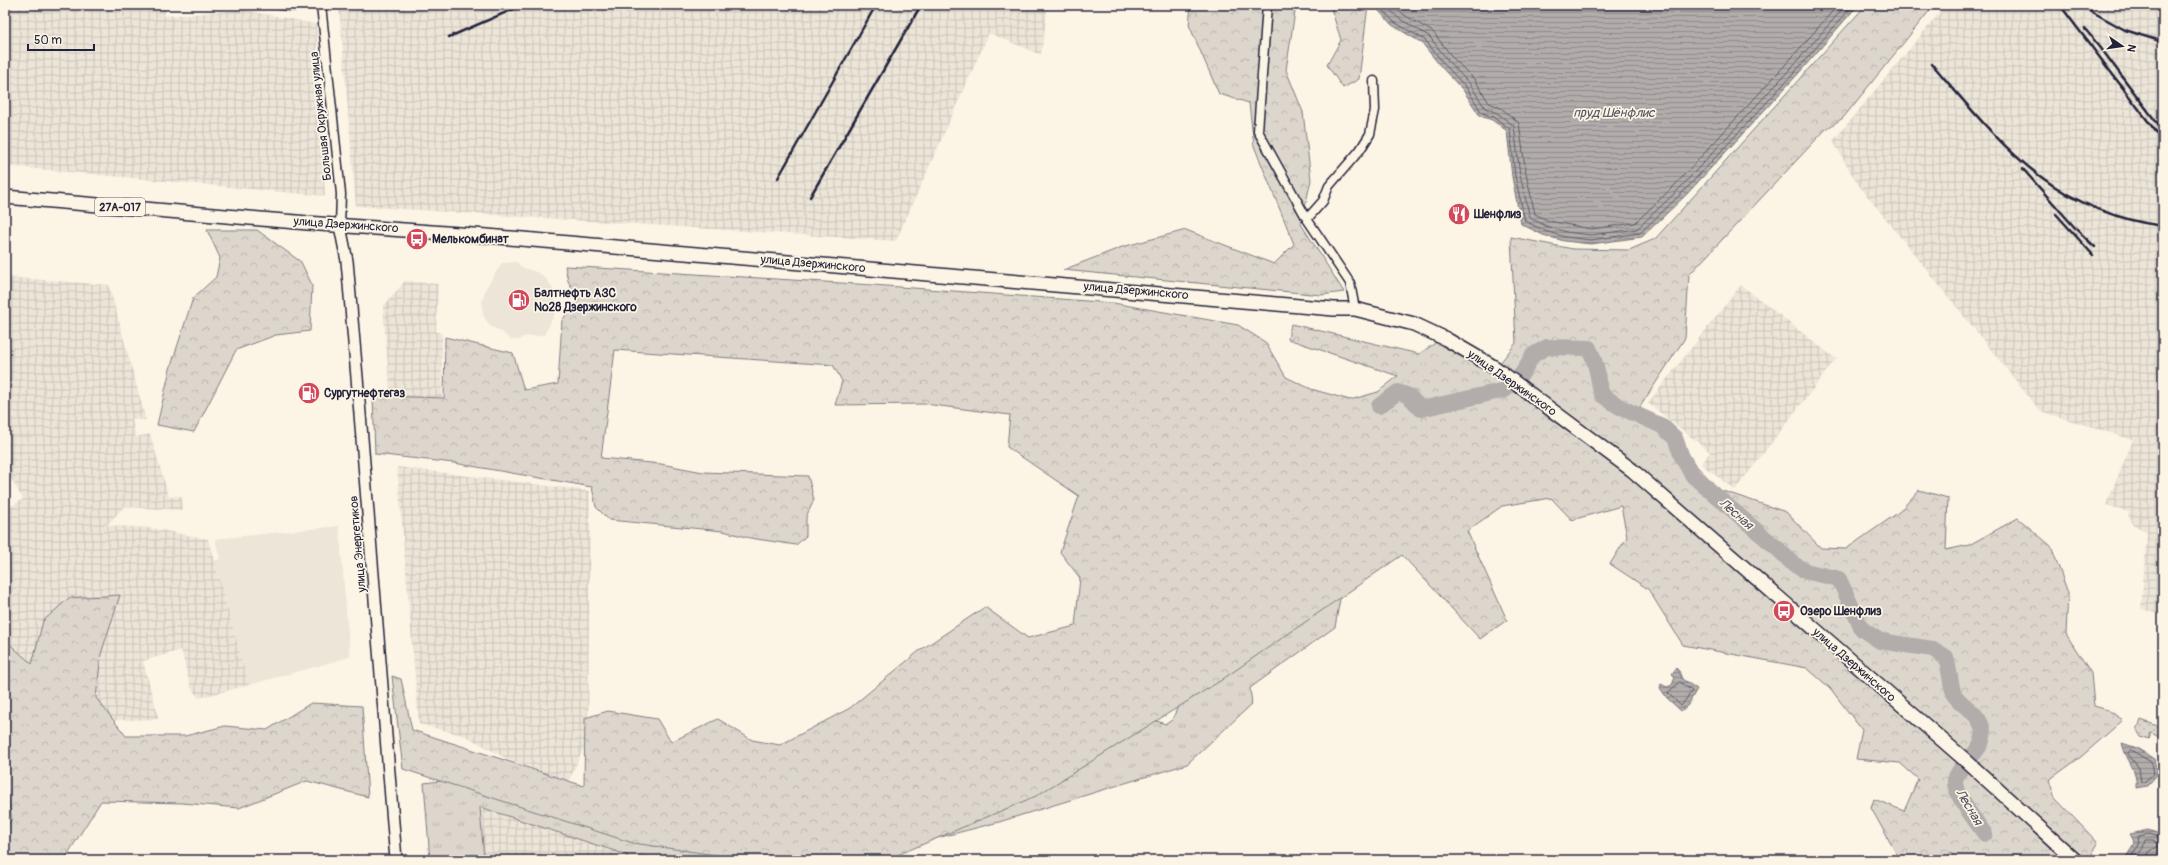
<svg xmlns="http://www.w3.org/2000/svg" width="2168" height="865" font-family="Pangolin,sans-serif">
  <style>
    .built { fill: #ece5d8 }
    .industrial { fill: url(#industrial-grid) }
    .grass { fill: url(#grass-tufts); stroke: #7f7c84 }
    .forest { fill: url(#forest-crowns); stroke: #7f7c84 }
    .park { fill: url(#park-dots); stroke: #7f7c84 }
    .water { fill: url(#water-rules); stroke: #78757e }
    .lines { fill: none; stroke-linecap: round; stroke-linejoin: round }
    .shore { stroke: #5c5a68; stroke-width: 1 }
    .river { stroke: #b2adab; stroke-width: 16 }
    .minor-casing { stroke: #22223b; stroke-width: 11 }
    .secondary-casing { stroke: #22223b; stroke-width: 14 }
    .primary-casing { stroke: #22223b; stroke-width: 16 }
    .minor { stroke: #fcf5e5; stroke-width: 8 }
    .secondary { stroke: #fcf5e5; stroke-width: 11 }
    .primary { stroke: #fcf5e5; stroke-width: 13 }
    .rail { stroke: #22223b; stroke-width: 2.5 }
    .labels { text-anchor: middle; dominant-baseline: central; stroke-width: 3.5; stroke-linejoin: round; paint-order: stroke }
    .shield { fill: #fcf5e5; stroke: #63616e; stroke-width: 1 }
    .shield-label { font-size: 11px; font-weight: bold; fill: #22223b }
    .street-label { font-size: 12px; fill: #22223b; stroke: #fcf5e5 }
    .poi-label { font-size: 12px; font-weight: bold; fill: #22223b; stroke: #fcf5e5; text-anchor: start }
    .water-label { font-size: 13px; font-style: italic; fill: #545362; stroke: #fcf5e5 }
  </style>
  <defs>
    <pattern id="industrial-grid" width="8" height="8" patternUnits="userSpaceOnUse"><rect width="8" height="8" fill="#ece5d8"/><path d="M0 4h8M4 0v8" fill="none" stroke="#cac4ba"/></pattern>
    <pattern id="grass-tufts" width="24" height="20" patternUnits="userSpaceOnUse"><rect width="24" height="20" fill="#dcd6cc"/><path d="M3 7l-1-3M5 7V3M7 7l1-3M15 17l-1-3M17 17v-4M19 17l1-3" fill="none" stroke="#bcb7b0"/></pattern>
    <pattern id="forest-crowns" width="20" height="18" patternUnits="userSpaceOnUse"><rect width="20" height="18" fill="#dcd6cc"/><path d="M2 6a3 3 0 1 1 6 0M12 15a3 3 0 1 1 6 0" fill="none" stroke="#bcb7b0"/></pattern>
    <pattern id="park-dots" width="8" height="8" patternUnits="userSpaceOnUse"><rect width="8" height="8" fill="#dcd6cc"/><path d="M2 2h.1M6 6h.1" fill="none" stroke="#bcb7b0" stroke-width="1.8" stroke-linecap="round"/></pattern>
    <pattern id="water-rules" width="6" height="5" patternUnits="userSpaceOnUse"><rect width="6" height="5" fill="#b2adab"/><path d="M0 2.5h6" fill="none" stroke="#908c8c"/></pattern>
  </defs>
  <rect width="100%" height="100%" fill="#fcf5e5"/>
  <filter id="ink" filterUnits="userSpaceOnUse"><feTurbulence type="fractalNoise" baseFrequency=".025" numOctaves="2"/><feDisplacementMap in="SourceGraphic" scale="8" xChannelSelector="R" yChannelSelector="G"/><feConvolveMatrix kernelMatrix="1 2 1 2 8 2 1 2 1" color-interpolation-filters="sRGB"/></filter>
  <g filter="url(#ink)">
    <g class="built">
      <path d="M517,262L521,267L539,273L546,279L552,287L556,307L554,315L544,335L522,337L520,340H511L502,332L490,326L483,315L482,302L486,288L502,263Z"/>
      <path d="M339,526L350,657L249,685L214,561L220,559L215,539Z"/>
    </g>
    <g class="industrial">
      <path d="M5,5H167L164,16L244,10L316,24L325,196L5,166Z"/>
      <path d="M339,5H1048L1041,55L989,33L896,241L356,206Z"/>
      <path d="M1946,5H2163V615L2141,609L2147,532L2130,522L2128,512L2106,505L2133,440L2040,411L1857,183L1833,141Z"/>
      <path d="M5,277L109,285L146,420L132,419L136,437L150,434L169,497L182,496L183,510L124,507L107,525L150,528L208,539L249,685L199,698L191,688L181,650L143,661L159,719L27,723L5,682V510L23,499L5,469Z"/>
      <path d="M405,281L438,284L436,331L442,334V401L391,402L383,307Z"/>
      <path d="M1741,285L1836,359L1735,490L1701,464L1710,452L1648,403Z"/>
      <path d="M397,467L590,491L588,738L569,781L509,760L466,736L419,724Z"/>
      <path d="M480,807L627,855V860H484Z"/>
    </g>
    <g class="grass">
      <path d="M256,5H314C301,18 272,8 256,5Z"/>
      <path d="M1346,565L1335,627L1250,688L1252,704L1187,764L999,822L852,860H627V855L480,807L484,860H430L424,783L441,781L439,755L540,796L1156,721L1166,724L1172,720L1180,702Z"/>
    </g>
    <g class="forest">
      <path d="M1191,5H1296L1286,70L1303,112L1311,180L1301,224L1344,292L1321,295L1063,270L1122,247L1186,230L1274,264L1294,244L1254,146L1249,103L1219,94L1189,25Z"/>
      <path d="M1330,5H1368L1359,79L1343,88L1327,65L1341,40Z"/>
      <path d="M1866,5H1934L1843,118L1826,129L1689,275L1685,338L1638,410L1673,442L1720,490L1786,512L1821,548L1846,549L1899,512L1919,490L1948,498L1946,550L1969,545L2018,518L2051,546L2068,593L2066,634L2091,673L2094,706L2108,710L2123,720L2082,756L2049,780L2055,798L2098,843L2089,860H1957L1950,852L1945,860H1900L1871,808L1874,799L1904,811L1918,779L1900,763L1856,759L1862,730L1830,688L1807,668L1683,645L1648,589L1610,564L1627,537L1621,506L1572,520L1551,498L1502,506L1467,531L1507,620L1480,639L1402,555L1220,681L1036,796L886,860H750L633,843L403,769L392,676L401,679L412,730L584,786L585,718L608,711L657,719L671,742L718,719L752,740L780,745L850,708L919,651L985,607L1028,638L1075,626L1080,578L1060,552L1079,496L1007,447L1010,415L925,404L835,405L842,381L833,365L615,350L601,458L661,464L703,472L808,476L814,500L806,517V536L796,545L750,538L723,531L609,520L596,507L592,487L454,463L375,454L373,396L444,398L445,337L513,353L524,390L558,384L562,320L579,300L568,281L565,266L873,285L1113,303L1238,325L1265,342L1286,377L1311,389L1350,400L1378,392L1398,376L1288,339L1291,324L1419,354L1437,342L1492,373L1516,343L1511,237L1573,249L1629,250L1655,239Z"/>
      <path d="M207,230H257L301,262L312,285L310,331L276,335L236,350L194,432L157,425L170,369L193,298L216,277L220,258Z"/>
      <path d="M120,595L101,654L96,698L126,736H185L225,726L267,730L311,703L362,706L368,797L307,781L239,808L182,803L101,801L64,860H5V829L12,819L5,783V640L32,664L43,621L69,598Z"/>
    </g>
    <path class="park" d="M2141,720L2163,728V739L2151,733L2149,740L2141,737L2137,730Z"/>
    <g class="water">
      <path d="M1377,5H1858L1798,74L1686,195L1642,237L1591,244L1564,241L1543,235L1521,224L1512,177L1507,131L1492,120L1480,116L1463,90L1442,68L1422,43L1392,25L1378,10Z"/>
      <path d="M1676,668L1679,671L1682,679L1697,689L1688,705L1681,711L1667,698L1660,688L1661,684L1667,687L1672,685L1675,677L1672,674Z"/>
      <path d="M2122,743L2137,748L2154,759L2157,775L2147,786L2136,788C2138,768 2126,762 2122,743Z"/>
      <path d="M2148,830L2163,835V854L2154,860H2124L2135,843L2130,834Z"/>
    </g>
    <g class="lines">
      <g class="shore">
        <path d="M1381,5L1382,9L1394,22L1425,40L1445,65L1466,87L1482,113L1494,117L1510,129L1515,176L1525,221L1545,231L1565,237L1591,240L1640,233L1683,192L1795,72L1853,5"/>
        <path d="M1386,5L1398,18L1429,36L1449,62L1470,84L1485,108L1497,113L1514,126L1520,175L1530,218L1546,226L1566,232L1591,235L1637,229L1679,189L1791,68L1846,5"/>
        <path d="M1393,5L1401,13L1433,32L1453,58L1475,80L1489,103L1501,108L1519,123L1526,174L1535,214L1549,221L1591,229L1635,223L1675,185L1786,64L1838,5"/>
        <path d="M1680,682L1692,691L1681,706L1668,693Z"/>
        <path d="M2131,750L2151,762L2153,774L2144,782H2141L2139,768L2128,754Z"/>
        <path d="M2129,860L2139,845L2138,836L2149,834L2163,838"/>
        <path d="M2134,860L2143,848L2145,840H2153L2160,845L2149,852L2146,860"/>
      </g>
      <path class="river" d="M1379,406L1398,392L1409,396L1421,409L1505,390L1523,372L1533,355L1547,347L1589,348C1598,365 1597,377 1602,395L1620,407L1662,426L1675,438L1682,457L1693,476L1778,549L1792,563L1805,571L1839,579L1862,629L1880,641L1933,649L1946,657C1949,666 1951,690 1955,696C1965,709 1980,713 1983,731C1986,752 1953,767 1955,784C1958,800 1976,821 1985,834"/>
      <g class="minor-casing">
        <g id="minor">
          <path d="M321,5L341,194L340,226"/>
          <path d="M1267,5L1258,131L1307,219L1350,283L1355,309"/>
          <path d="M1307,219L1323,201L1329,186L1360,150L1370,134L1375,110L1374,81"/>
        </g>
      </g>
      <g class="secondary-casing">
        <path id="secondary" d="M340,226L347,261L358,389L396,860"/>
      </g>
      <g class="primary-casing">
        <path id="primary" d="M5,197L320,224L487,236L1334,309H1355L1414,324L1446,339L1494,367L1632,470L1964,759L2075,860"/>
      </g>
      <use href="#minor" class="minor"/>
      <use href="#secondary" class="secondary"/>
      <use href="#primary" class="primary"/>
      <g class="rail">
        <path d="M2060,5L2163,141"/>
        <path d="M2080,5L2125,30L2163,42"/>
        <path d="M2085,29L2100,47L2163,131"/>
        <path d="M449,37L523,5"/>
        <path d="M1932,64C2001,144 2051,211 2163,226"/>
        <path d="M2023,169L2077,230L2095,247"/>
        <path d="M778,178L876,5"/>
        <path d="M810,197L921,5"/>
        <path d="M2056,214L2093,255"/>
      </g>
    </g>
  </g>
  <defs>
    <g id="restaurant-disc" transform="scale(1.15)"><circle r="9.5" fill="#d1495b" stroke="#fcf5e5"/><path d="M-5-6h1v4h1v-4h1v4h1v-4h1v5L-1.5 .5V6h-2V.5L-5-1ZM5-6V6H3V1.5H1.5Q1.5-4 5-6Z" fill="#fff"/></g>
    <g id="bus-disc" transform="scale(1.15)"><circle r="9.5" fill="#d1495b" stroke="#fcf5e5"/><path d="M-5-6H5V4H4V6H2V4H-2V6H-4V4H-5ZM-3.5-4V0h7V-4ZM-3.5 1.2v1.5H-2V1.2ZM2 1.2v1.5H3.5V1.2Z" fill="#fff"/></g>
    <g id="fuel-disc" transform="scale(1.15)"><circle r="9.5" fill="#d1495b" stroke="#fcf5e5"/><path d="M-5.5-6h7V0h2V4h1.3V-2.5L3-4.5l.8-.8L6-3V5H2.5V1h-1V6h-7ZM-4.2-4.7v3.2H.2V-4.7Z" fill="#fff"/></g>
  </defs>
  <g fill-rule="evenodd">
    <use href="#restaurant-disc" x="1459" y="214"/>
    <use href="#bus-disc" x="417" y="239"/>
    <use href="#fuel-disc" x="519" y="300"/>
    <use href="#fuel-disc" x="309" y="393"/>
    <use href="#bus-disc" x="1784" y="611"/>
  </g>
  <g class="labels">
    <rect class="shield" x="95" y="198" width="50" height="18" rx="3"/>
    <g class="shield-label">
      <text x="120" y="207">27А-017</text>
    </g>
    <g class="street-label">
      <text transform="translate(321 116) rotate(-96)">Большая Окружная улица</text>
      <text transform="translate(346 225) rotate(4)">улица Дзержинского</text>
      <text transform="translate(813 264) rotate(5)">улица Дзержинского</text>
      <text transform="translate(1136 291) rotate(5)">улица Дзержинского</text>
      <text transform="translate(1512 383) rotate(35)">улица Дзержинского</text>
      <text transform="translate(358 544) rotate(-95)">улица Энергетиков</text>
      <text transform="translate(1854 665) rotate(41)">улица Дзержинского</text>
    </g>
    <g class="poi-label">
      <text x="1474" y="214">Шенфлиз</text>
      <text x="432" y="239">Мелькомбинат</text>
      <text x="534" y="293">Балтнефть АЗС<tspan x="534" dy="14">№28 Дзержинского</tspan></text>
      <text x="324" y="393">Сургутнефтегаз</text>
      <text x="1800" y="611">Озеро Шенфлиз</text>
    </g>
    <g class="water-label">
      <text x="1614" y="113">пруд Шёнфлис</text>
      <text transform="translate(1736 514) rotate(41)">Лесная</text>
      <text transform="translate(1969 807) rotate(59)">Лесная</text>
    </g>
  </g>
  <rect width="2168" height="865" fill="none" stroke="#fcf5e5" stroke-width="20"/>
  <rect x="10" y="10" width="2148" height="845" fill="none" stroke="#22223b" stroke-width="1.5" filter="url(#ink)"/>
  <g transform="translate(2122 46) rotate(103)" stroke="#fcf5e5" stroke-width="3" paint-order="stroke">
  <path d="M0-3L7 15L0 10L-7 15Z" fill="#22223b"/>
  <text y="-6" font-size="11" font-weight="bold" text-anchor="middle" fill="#22223b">N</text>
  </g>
  <path d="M28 44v6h66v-6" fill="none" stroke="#22223b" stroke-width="2"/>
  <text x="34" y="44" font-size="12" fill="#22223b" stroke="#fcf5e5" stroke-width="3" paint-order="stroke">50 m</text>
</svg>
